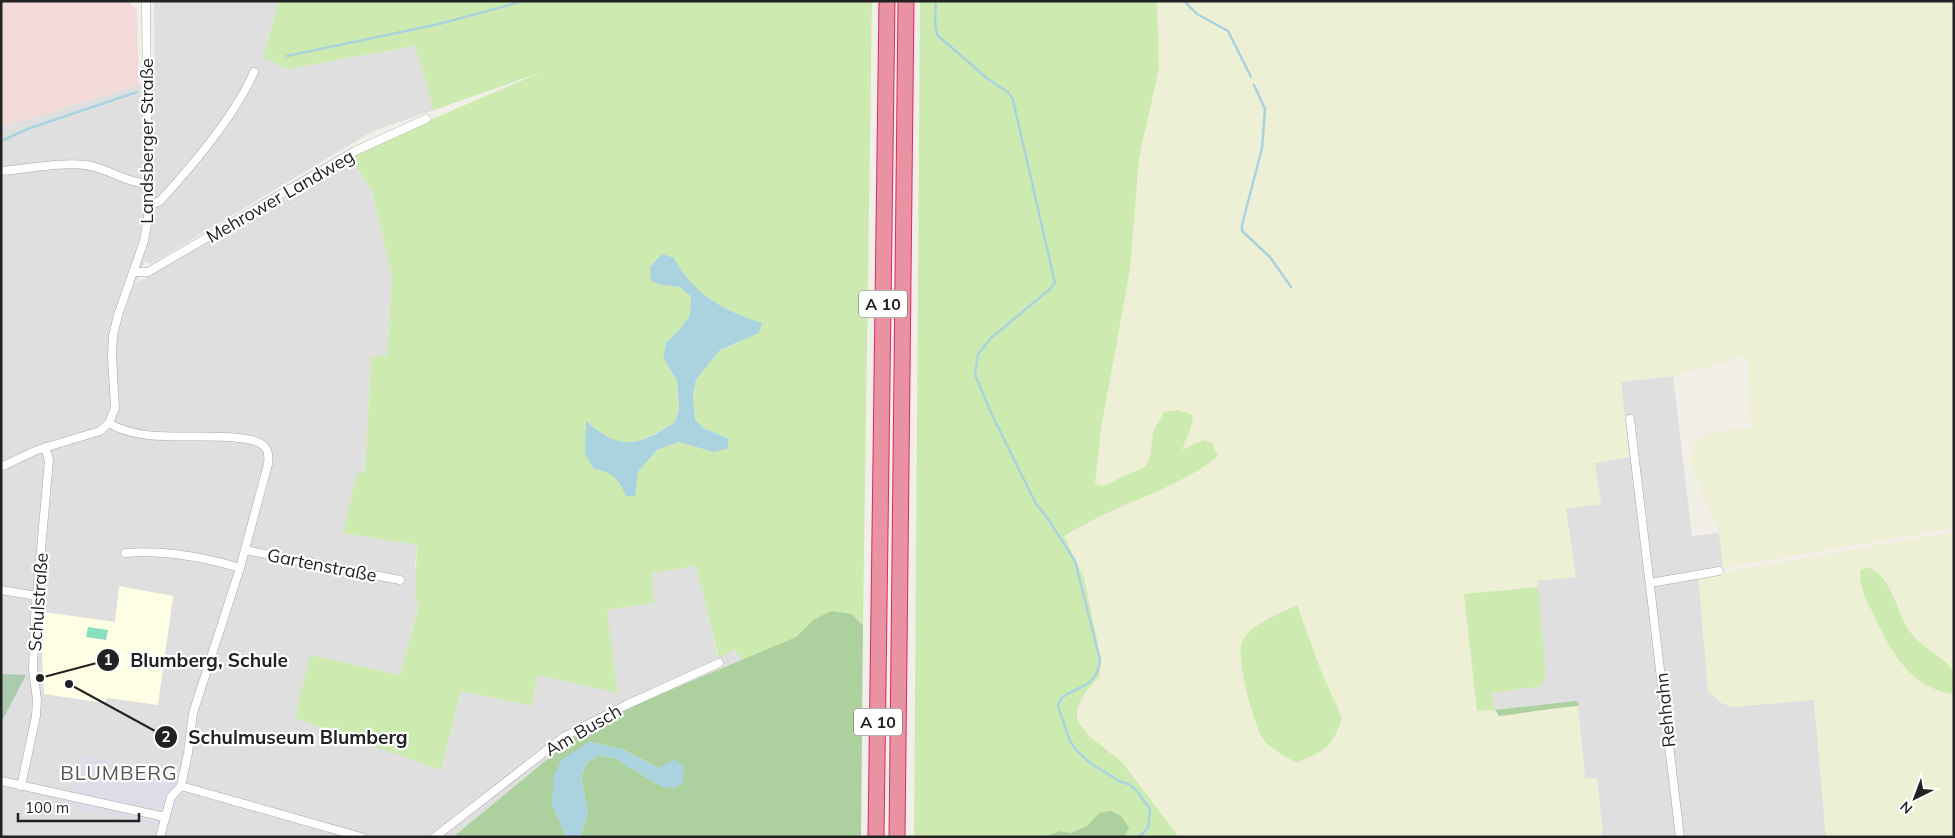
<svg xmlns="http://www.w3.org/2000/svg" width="1955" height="838" font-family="Mulish,sans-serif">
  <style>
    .residential { fill: #e0dfdf }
    .commercial { fill: #f2dad9 }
    .education { fill: #ffffe5 }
    .farmland { fill: #eef0d5; fill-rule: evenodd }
    .grass { fill: #cdebb0; fill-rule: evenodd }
    .forest { fill: #add19e }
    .cemetery { fill: #aacbaf }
    .pitch { fill: #88e0be }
    .plaza { fill: #dddde8 }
    .water { fill: #aad3df }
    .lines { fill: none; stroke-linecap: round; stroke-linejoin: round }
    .stream { stroke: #aad3df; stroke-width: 2.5 }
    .street-casing { stroke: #a9a9a9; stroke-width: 9 }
    .highway-casing { stroke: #dc2a67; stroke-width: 17 }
    .street { stroke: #fff; stroke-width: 8 }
    .highway { stroke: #e892a2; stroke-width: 15 }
    .labels { text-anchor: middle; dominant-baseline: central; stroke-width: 4.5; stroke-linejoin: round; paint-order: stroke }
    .shield { fill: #fff; stroke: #646464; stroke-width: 1 }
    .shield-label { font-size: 16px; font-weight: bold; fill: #222 }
    .street-label { font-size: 18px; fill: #222; stroke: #fff }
    .quarter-label { font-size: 20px; letter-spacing: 1px; fill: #555; stroke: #fff }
    .leader { fill: none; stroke: #222; stroke-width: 2 }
    .callout-dot { fill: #222; stroke: #fff; stroke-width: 2 }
    .mark-label { font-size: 15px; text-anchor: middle; font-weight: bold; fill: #fff }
    .callout-label { font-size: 19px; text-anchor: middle; font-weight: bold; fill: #222; stroke: #fff; stroke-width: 4.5; stroke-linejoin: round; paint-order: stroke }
  </style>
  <rect width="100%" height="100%" fill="#f2efe9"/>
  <g class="residential">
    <path d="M154,1H279L263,57L287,69L416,46L434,110L373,131L151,264L145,261L136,283L352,159L372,192L392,276L387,355L371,358L365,472L344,533L417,545L415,565L419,605L400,675L311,655L395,753L441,770L461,691L531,706L538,675L607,610L654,603L652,573L697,566L718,658L735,649L742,661L590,724L453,837H1V127L139,85L155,83Z"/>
    <path d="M1673,376L1692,536L1719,533L1724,572L1698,575L1732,707L1814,699L1826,837H1603L1597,779H1585L1578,706L1579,703L1495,710L1491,693L1542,686L1537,581L1566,508L1595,463L1629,457L1621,382Z"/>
  </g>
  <path class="commercial" d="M1,1H128L137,11L139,85L1,127Z"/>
  <path class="education" d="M119,586L173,596L158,705L107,698L105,703L44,694L42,656L44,612L115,622Z"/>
  <g class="farmland">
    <path d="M1157,1H1954V528L1723,568L1719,533L1689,461L1692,447L1706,433L1751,427L1747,356L1673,376L1621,382L1629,457L1595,463L1601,504L1566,509L1576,577L1537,581L1538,587L1464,594L1477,711L1495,710L1496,713L1519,714L1544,709L1578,706L1585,779L1597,778L1603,837H1179L1122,762L1089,736L1077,720V709L1086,691L1099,677L1084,578L1064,536L1111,511L1182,450L1192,424L1153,432L1150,457L1146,466L1103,486L1095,484L1101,429L1130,270L1139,158L1159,69ZM1297,605L1323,676L1342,717L1254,714L1239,660Z"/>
    <path d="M1954,532V837H1826L1814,700L1732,707L1721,703L1708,691L1698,575L1724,572Z"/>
  </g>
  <g class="grass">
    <path d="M279,1H872L863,625L852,614L813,620L796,637L742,661L735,649L719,659L696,566L652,573L654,603L607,610L618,693L538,675L531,706L461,691L441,770L295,718L310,655L400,675L419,605L415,597L417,545L343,533L357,473L365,472L371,357L387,355L392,276L372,192L351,157L384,140L539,73L434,110L415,46L287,69L263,57ZM674,258C693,294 724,311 761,323L740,342L720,350L696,380L693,395L695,419L703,428L729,439L713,452L679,442L657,450L638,472L635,495L626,496L619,479L606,472L587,422C621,453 639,445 675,422L679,409L677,381L663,357L666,343L679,330L690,315L691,297L680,287L662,285Z"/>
    <path d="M920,1H1157L1159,69L1139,158L1130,270L1101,429L1095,484L1103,486L1146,466L1150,457L1153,432L1164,412L1178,410L1193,415L1192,424L1182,450L1203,440L1212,443L1218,456C1186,482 1149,494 1112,511C1096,518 1080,527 1064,536L1084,578L1101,659L1099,677L1086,691L1077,709V720L1089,736L1122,762L1179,837H1124L1128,827L1099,813L1087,826L1071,833L1059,831L1045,837H914Z"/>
    <path d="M1866,567C1891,574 1895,606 1906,626C1918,647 1941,654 1954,671V692L1951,694C1909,686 1890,650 1874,615C1866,599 1860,590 1860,571Z"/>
    <path d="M1538,587L1546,673L1542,686L1491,693L1495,710L1477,711L1464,594Z"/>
    <path d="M1297,605L1323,676L1342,717C1333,748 1325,750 1297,763C1285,757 1268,748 1261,736C1253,719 1234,655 1243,640C1253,622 1280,614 1297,605Z"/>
  </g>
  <g class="forest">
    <path d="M831,611L852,614L863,625L861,837H583L581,834L588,814L581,776L587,763L598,755L614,758L663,787L675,760L659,768L622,749L589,742L552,804L566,837H453L590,724L796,637L813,620Z"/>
    <path d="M1576,701L1579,704L1578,706C1551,708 1526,713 1499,716L1495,710Z"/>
    <path d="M1111,811L1121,816L1129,828L1124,837H1045L1059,831L1071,833L1087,826L1099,813Z"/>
  </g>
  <path class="cemetery" d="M1,674L26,675L1,723Z"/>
  <path class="pitch" d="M88,627L108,630L106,640L86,637Z"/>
  <path class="plaza" d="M78,752L185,782L168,828L67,806Z"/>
  <g class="water">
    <path d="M662,254L674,258C693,294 724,311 762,323L759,333L720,350L696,380L693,395L695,419L703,428L729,439L727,449L713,452L679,442L657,450L638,472L635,496H626C618,478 614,473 594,469L585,454L586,421C621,452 639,446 675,422L679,409L677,381L663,357L666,343L679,330L690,315L691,297L680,287L662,285L651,281L650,267Z"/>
    <path d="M589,742L622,749L659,768L675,759L684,767L683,783L674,788L663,787L614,758L598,755L587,763L581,776L588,814L581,834L583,837H566L552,804L554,775L562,759Z"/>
  </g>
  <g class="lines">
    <g class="stream">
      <path d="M936,1L935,23L937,35L988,79L1009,93L1013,100L1055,283L1050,289L991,338L978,354L975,375L993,417L1035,502L1048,519L1075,561L1100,660C1097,695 1062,685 1058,706L1070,741L1077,751L1090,763L1121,782L1129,784L1136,790L1150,809L1148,828L1139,837"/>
      <path d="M1184,1L1197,14L1228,31L1251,77"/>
      <path d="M287,56L439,24L524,1"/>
      <path d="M1254,85L1265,109L1262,148L1242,225V231L1270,257L1291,287"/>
      <path d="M1,141L30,128L137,92"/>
    </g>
    <g class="street-casing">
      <g id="street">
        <path d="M1,171C28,169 59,162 86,165C108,168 126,183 148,184"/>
        <path d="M148,206L160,201C193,165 235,116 254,72"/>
        <path d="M135,272H148L355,151L426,119"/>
        <path d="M1630,419L1680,837"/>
        <path d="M109,423C141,444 200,433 238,438C247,439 257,440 264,446C269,451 269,457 268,464L240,568L193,713L188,753L181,786L171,797L160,837"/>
        <path d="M1,467L37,450L100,431L109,423L115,408L112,356L113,336L118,315L144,241L148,218L146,1"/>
        <path d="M245,550L400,580"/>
        <path d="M125,553C163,550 204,557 240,568"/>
        <path d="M1650,583L1719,571"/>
        <path d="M1,590L37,596"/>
        <path d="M1,781L165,817"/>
        <path d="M21,786L36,716L37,700L33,669L35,616L49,460L45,447"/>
        <path d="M181,786L361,837"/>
        <path d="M435,837L565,736L624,706L719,663"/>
      </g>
    </g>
    <g class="highway-casing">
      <g id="highway">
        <path d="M876,837L887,1"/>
        <path d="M897,837L906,1"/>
      </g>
    </g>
    <use href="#street" class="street"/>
    <use href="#highway" class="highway"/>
  </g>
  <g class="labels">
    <g class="shield">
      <rect x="859" y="290.5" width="48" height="27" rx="4"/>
      <rect x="854" y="708.5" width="48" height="27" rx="4"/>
    </g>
    <g class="shield-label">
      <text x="883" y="304">A 10</text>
      <text x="878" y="722">A 10</text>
    </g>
    <g class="street-label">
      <text transform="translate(146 141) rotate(-90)">Landsberger Straße</text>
      <text transform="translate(280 196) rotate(-30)">Mehrower Landweg</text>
      <text transform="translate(322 565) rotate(11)">Gartenstraße</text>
      <text transform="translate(38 602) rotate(-86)">Schulstraße</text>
      <text transform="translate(1665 710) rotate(-96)">Rehhahn</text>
      <text transform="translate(583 730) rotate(-30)">Am Busch</text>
    </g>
    <g class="quarter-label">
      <text x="119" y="772">BLUMBERG</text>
    </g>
  </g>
  <path class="leader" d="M40 678L108 660M69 684L166 737"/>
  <g class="callout-dot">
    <circle cx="40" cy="678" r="5"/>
    <circle cx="69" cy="684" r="5"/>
    <circle cx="108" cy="660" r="12"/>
    <circle cx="166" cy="737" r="12"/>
  </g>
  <g class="mark-label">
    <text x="108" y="665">1</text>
    <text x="166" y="742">2</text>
  </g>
  <g class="callout-label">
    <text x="209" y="667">Blumberg, Schule</text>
    <text x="298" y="744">Schulmuseum Blumberg</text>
  </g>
  <rect width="1955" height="838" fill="none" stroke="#222222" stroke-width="5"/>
  <g transform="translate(1915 798) rotate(222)" stroke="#ffffff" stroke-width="4" paint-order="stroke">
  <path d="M0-4L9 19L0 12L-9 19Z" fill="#222222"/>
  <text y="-8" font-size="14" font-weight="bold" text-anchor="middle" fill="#222222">N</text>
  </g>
  <path d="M18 813v8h121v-8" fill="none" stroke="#222222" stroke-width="2.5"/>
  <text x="25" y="813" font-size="15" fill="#222222" stroke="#ffffff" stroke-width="4" paint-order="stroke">100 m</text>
</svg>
